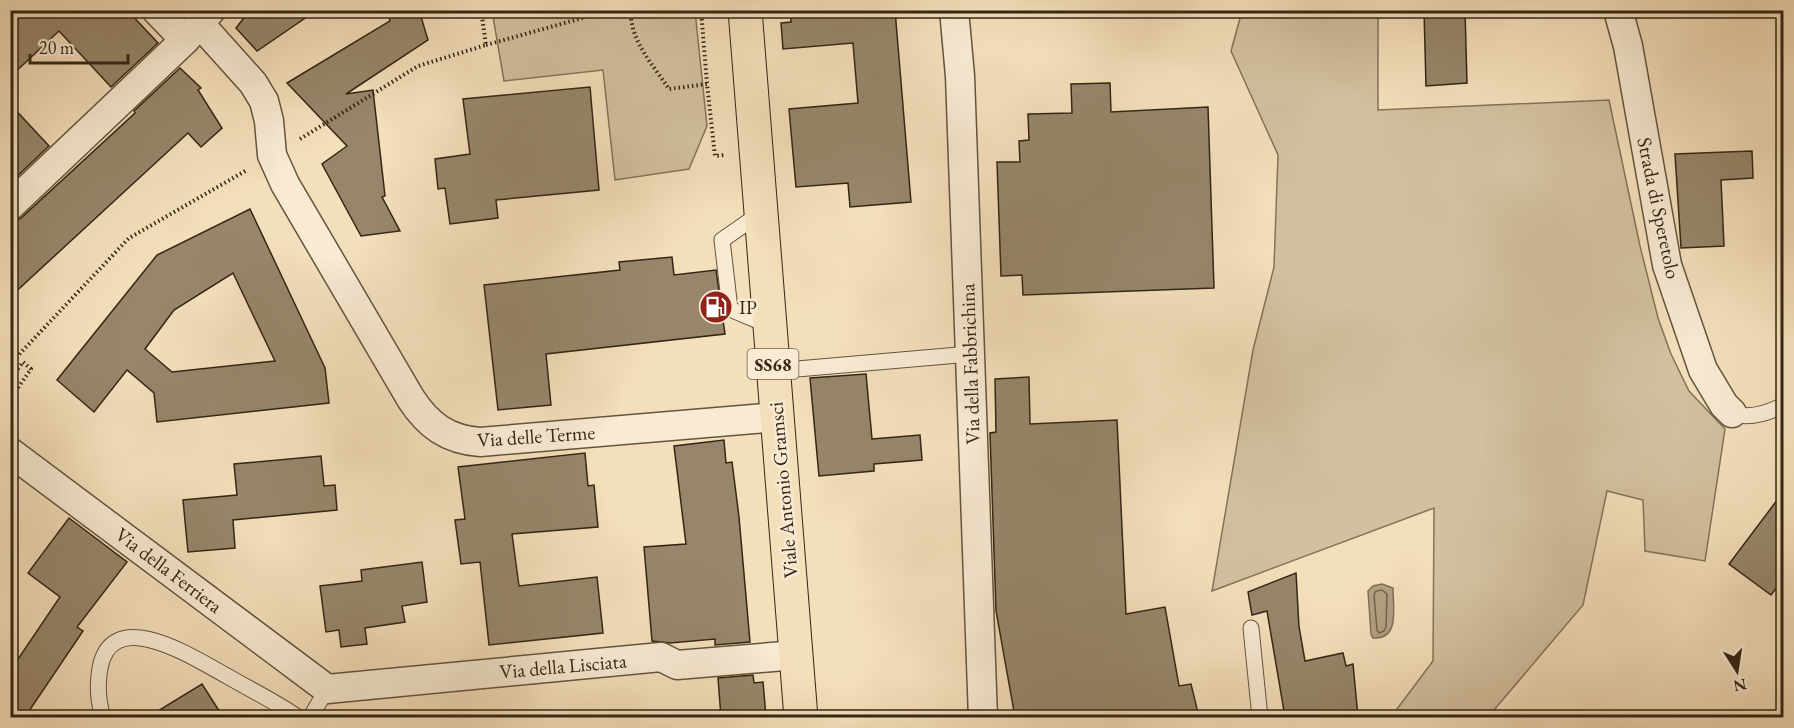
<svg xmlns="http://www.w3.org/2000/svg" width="1794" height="728" font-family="'EB Garamond',serif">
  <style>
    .green { fill: #d3c09f; stroke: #83735a; stroke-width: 1.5 }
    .water { fill: #b2a083; stroke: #7f6f57; stroke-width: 1.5 }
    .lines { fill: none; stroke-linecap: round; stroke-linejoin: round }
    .shore { stroke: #72634c; stroke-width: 1.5 }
    .building { fill: #97866b; stroke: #332615; stroke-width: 1.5; fill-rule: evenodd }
    .lane-casing { stroke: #63543e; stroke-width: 17 }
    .street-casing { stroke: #63543e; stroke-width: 31 }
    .primary-casing { stroke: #332615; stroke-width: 35 }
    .path { stroke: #332615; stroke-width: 4; stroke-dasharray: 1.5 3; stroke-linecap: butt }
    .lane { stroke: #f8ead3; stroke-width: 15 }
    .street { stroke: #f8ead3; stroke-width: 28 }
    .primary { stroke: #f4dfbb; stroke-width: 33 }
    .labels { text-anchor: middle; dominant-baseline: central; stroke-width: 5; stroke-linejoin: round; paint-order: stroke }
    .shield { fill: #f8ead3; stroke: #6e614e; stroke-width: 1.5 }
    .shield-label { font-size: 18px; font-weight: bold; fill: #332615 }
    .street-label { font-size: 20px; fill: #332615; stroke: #f8ead3 }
    .poi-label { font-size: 20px; fill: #332615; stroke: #f8ead3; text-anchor: start }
  </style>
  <rect width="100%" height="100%" fill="#f4dfbb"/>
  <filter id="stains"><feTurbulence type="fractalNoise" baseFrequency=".00333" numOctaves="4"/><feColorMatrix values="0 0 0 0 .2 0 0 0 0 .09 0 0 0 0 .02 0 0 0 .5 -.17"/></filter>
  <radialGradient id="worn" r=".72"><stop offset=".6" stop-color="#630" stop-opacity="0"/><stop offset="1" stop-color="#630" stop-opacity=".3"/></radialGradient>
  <g class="green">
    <path d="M492,11H695L707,126L689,169L615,180L603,70L504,81Z"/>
    <path d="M1242,11H1378V110L1609,100L1640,246L1658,318L1671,354L1689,391L1725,429L1705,561L1645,551L1643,500L1607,491L1583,605L1494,710L1481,717H1391L1433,661L1434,508L1212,591L1253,350L1274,267L1278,155L1231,51Z"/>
  </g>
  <path class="water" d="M1382,584L1393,588C1393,608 1400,640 1373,638L1371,634L1368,591L1373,586Z"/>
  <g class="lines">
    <path class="shore" d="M1382,590L1387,594L1386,627L1384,631L1379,633L1377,630L1374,595L1376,591Z"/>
  </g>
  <g class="building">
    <path d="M10,10H127L158,43L111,87L59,31L10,77Z"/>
    <path d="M250,10H317L257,51L236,28Z"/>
    <path d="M387,10H419L428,40L346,94L373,90L385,196L382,197L400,231L361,236L322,164L347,146L287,83L390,21Z"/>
    <path d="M790,10H895L911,202L850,207L848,183L796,187L789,109L858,103L853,43L783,49L781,23L791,22Z"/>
    <path d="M1424,10H1465L1467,83L1426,86Z"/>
    <path d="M180,68L201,88L198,90L222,128L201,147L188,133L10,297V222L21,218L135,113L134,111Z"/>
    <path d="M1110,83L1111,112L1208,107L1214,288L1023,295L1022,275L1001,276L997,162H1020L1019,141L1029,140L1028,114L1072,113L1071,84Z"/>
    <path d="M590,87L599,190L496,200L498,218L450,224L445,188L438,189L435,159L470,154L463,99Z"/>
    <path d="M10,104L49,146L10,183Z"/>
    <path d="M1752,151L1753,178L1721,180L1724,246L1681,248L1675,154Z"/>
    <path d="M250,209L325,368L329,403L157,422L154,393L127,370L94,412L57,380L157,255ZM233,273L275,361L172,372L145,349L174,310Z"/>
    <path d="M672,257L674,275L716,270L725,334L546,354L551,405L498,410L484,285L620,270L619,262Z"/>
    <path d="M866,374L872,439L920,435L922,460L874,464V471L819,476L810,378Z"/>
    <path d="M1029,377L1030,424L1117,420L1126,614L1165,607L1179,686L1191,684L1199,717H1015L996,611L990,433L996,432L995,379Z"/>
    <path d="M724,440L726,463L732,462L739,517L750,642L715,645V639L670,643L652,641L644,547L686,544L674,446Z"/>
    <path d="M585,453L588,486L594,485L598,527L512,534L519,586L597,577L603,633L489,645L480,562L461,564L455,520L465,519L458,467Z"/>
    <path d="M321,456L324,486L335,485L337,510L233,520L235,548L188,552L183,500L237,495L234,464Z"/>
    <path d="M1784,491V578L1771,595L1729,564Z"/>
    <path d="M69,518L127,562L77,627L83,631L25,717H10V671L60,597L28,573Z"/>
    <path d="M422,562L427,602L402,606L405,622L365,628L367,644L341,647L339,630L326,632L320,586L362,581L361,570Z"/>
    <path d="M1296,573L1299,627L1305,661L1343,653L1346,666L1353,664L1358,717H1285L1267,611L1252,615L1248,592Z"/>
    <path d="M753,675L754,683L763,682L766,717H721L718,678Z"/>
    <path d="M202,684L223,717H148Z"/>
  </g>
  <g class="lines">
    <g class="lane-casing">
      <g id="lane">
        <path d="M761,213L722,240L730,309L770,326"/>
        <path d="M774,371L970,354"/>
        <path d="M1732,413C1749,420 1768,413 1784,405"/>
        <path d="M1251,628L1260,718"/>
        <path d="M103,718C98,701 97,684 100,668C112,603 197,660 227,676C251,690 276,702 299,718"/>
        <path d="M310,718L327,689"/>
      </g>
    </g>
    <g class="street-casing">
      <g id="street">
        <path d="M156,10L185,40"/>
        <path d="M954,10L960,76L983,718"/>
        <path d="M1618,10L1628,46L1667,265L1703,370L1724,405L1732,413"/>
        <path d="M200,24L253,83L264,101L269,121L272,155L285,184L411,399C428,425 448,440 480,442L777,417"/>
        <path d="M10,206L185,40L211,10"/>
        <path d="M10,452L327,689L661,657L677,665L796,655"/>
      </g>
    </g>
    <g class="primary-casing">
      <path id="primary" d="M745,10L801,718"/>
    </g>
    <g class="path">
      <path d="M631,10C629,40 654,66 669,89L707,84L715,156L724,155"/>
      <path d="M701,10L707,84"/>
      <path d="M486,45L593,15L596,10"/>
      <path d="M300,139L418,66L486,45L481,10"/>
      <path d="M10,364L129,238L247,170"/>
      <path d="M10,380L23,362L31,369L10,399"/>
    </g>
    <use href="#lane" class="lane"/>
    <use href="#street" class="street"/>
    <use href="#primary" class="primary"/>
  </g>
  <defs>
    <g id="fuel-disc" transform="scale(1.725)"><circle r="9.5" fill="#8f2418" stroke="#f8ead3"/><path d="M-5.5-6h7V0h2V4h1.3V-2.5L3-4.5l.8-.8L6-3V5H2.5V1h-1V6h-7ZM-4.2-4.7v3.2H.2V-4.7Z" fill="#fff"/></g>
  </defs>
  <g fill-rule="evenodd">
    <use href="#fuel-disc" x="716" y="307"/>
  </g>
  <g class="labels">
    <rect class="shield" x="747.5" y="349" width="51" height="30" rx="4.5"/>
    <g class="shield-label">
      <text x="773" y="364">SS68</text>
    </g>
    <g class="street-label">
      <text transform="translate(1659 208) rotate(78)">Strada di Speretolo</text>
      <text transform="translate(970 364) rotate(-92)">Via della Fabbrichina</text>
      <text transform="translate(536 436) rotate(-4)">Via delle Terme</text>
      <text transform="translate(783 490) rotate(-95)">Viale Antonio Gramsci</text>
      <text transform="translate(169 570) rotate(37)">Via della Ferriera</text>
      <text transform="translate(563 666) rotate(-5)">Via della Lisciata</text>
    </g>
    <g class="poi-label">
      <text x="739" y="307">IP</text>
    </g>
  </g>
  <rect width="1794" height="728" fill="none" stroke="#f4dfbb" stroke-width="36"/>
  <rect x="12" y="12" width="1770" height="704" fill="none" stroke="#332615" stroke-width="3"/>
  <rect x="18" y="18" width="1758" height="692" fill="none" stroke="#332615" stroke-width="1.5"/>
  <g transform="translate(1737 671) rotate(168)" stroke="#f8ead3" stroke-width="4.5" paint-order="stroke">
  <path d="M0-4.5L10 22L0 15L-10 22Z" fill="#332615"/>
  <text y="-9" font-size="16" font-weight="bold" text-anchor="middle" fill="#332615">N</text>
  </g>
  <path d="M30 54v9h98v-9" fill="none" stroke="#332615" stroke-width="3"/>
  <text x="39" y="54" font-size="18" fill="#332615" stroke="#f8ead3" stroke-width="4.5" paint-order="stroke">20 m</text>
  <rect width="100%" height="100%" filter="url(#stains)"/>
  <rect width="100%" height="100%" fill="url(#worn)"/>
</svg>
